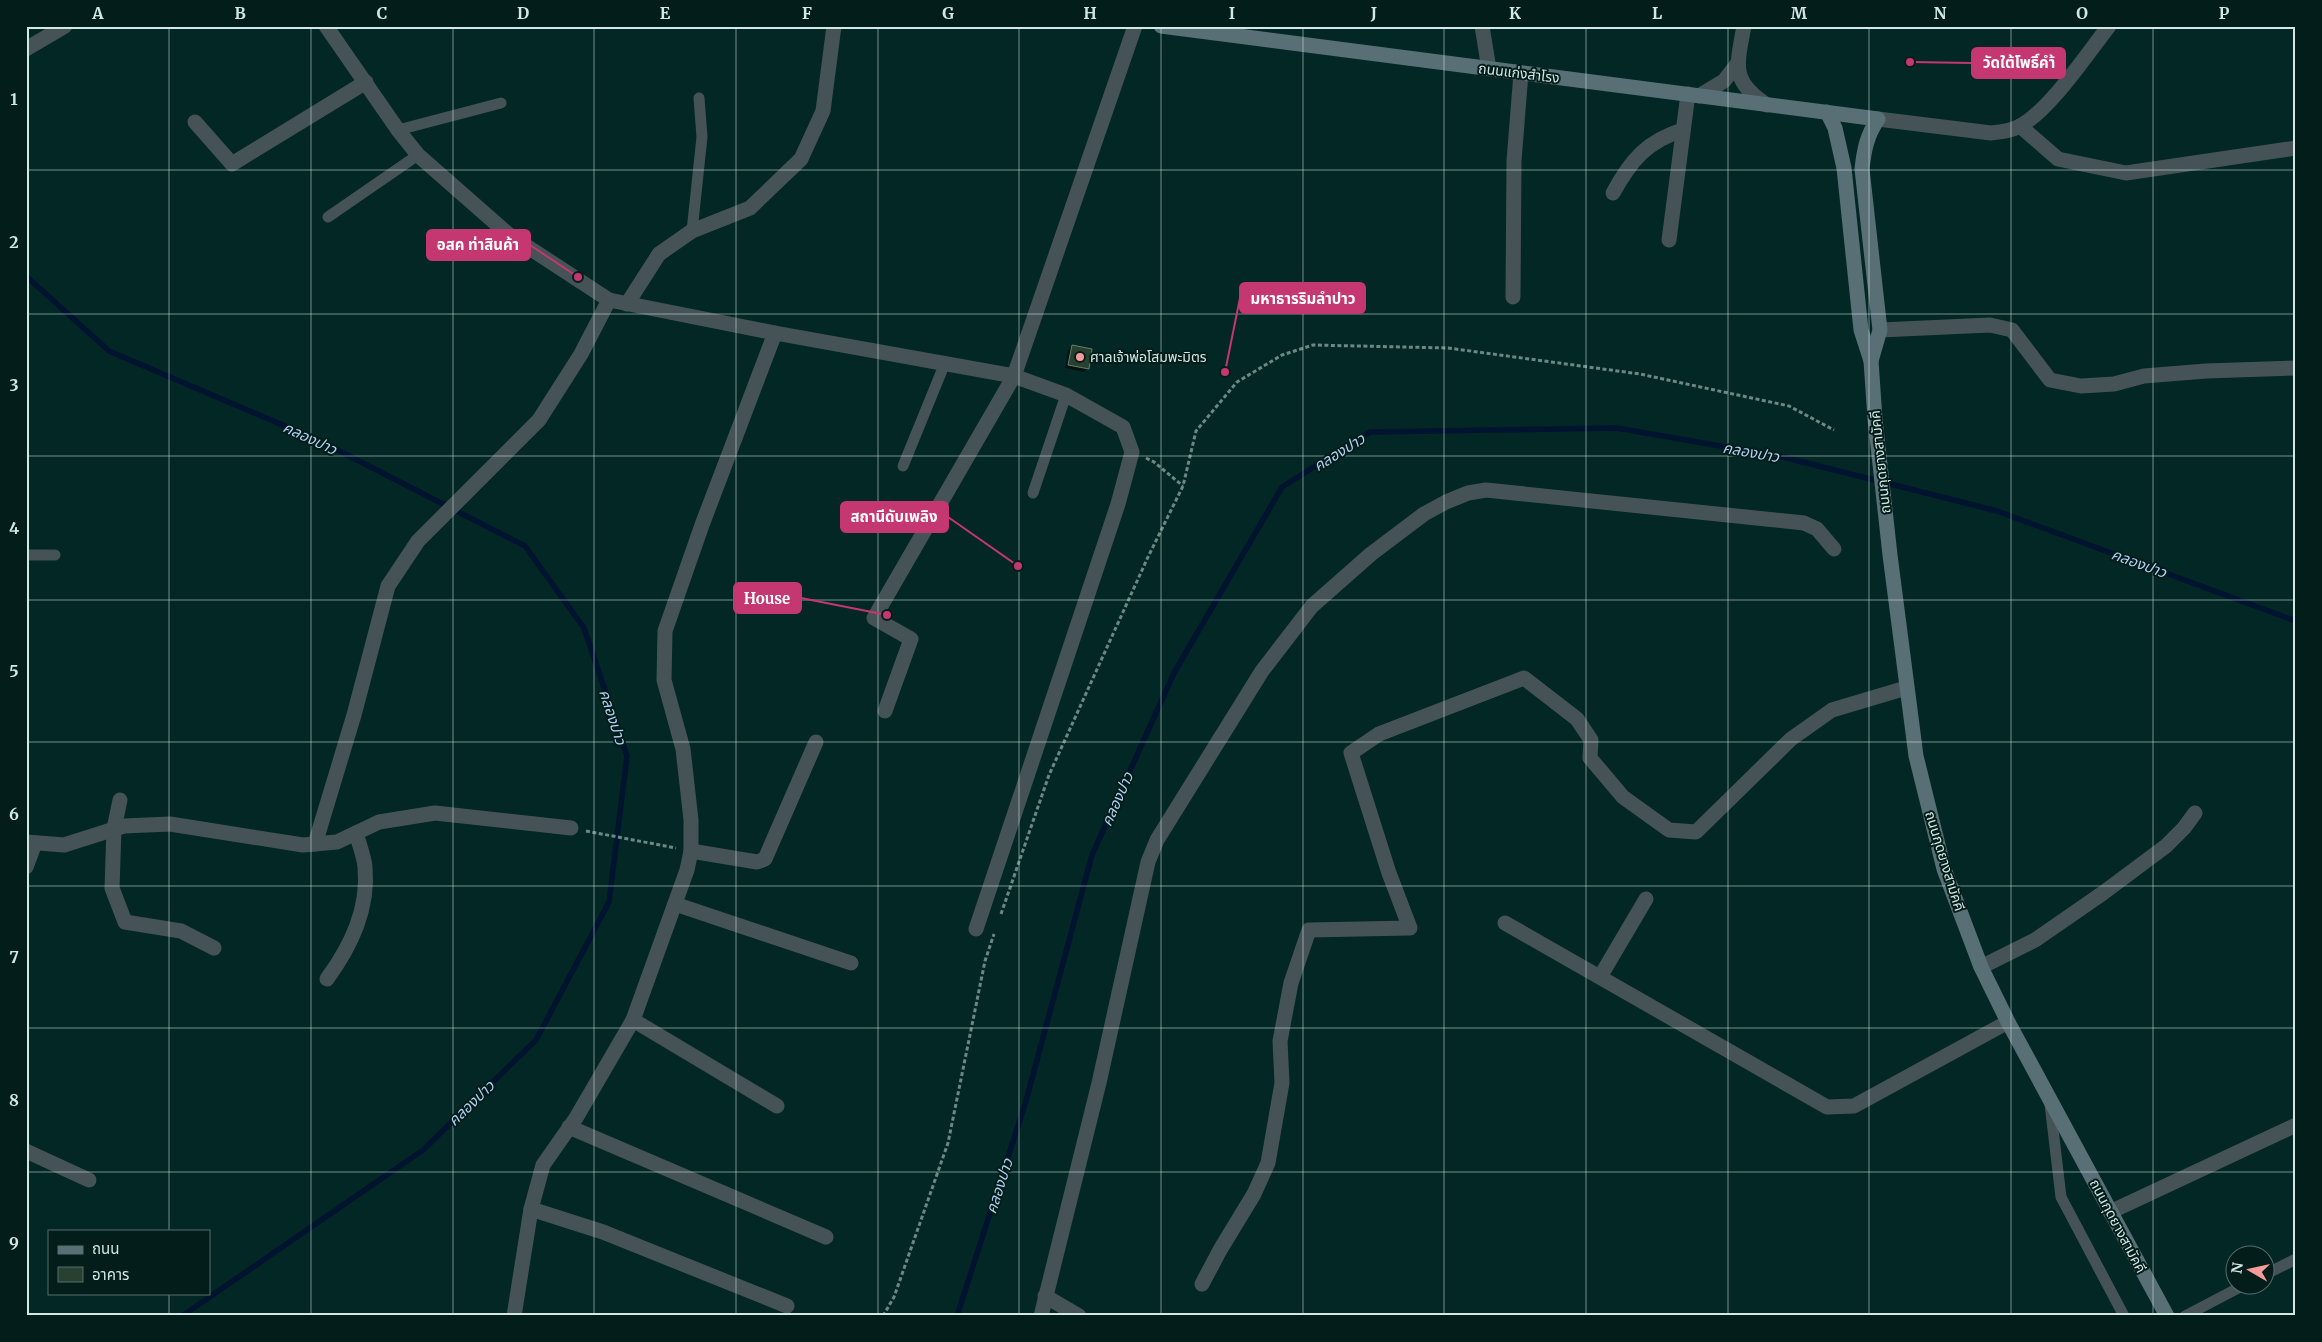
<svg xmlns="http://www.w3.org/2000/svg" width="2322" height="1342" font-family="Merriweather,'Noto Sans Thai',serif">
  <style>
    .shadow { fill: #0007 }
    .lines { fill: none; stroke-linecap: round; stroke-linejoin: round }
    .stream { stroke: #00132f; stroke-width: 5.5 }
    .building { fill: #284030; stroke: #657f6d }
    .path { stroke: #6b8885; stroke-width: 3; stroke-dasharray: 4 2.5; stroke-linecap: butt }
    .service { stroke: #455357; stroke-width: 11 }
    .minor { stroke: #455357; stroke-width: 15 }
    .tertiary { stroke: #455357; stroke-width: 15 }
    .secondary { stroke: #596f76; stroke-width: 15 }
    .grid { fill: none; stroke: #d3e7e4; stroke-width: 1; stroke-opacity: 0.55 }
    .poi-dot { fill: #f59b99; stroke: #031d1a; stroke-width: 2 }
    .labels { text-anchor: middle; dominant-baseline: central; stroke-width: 4; stroke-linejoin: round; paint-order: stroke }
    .street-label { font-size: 14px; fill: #d3e7e4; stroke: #031d1a }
    .poi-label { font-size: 14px; fill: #d3e7e4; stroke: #031d1a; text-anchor: start }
    .water-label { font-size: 15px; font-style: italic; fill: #b3cff1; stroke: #031d1a }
    .leader { fill: none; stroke: #c53770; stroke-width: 2 }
    .callout-dot { fill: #c53770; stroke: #031d1a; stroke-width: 2 }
    .callout { fill: #c53770; stroke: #c53770; stroke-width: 2 }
    .callout-label { font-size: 15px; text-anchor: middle; font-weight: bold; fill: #fff }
    .neatline { fill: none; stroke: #d3e7e4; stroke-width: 2 }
    .grid-label { font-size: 16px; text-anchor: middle; font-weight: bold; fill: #d3e7e4 }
  </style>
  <rect width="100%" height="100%" fill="#022724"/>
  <path class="shadow" d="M1072,347L1088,368L1084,372L1065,368L1068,350Z"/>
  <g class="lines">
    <g class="stream">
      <path d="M26,276L109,351L320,441L525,546L584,628L627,756L609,902L536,1040L423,1150L182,1316"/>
      <path d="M957,1316L1026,1101L1092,855L1174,673L1282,487L1370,432L1617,428L1783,457L1997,511L2296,621"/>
    </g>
  </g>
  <path class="building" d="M1072,345L1092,349L1089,369L1068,365Z"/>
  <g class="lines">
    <g class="path">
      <path d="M1146,458L1154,462L1183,486"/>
      <path d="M586,831L676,848"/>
      <path d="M1001,914L1049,775L1148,557L1183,486L1196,431L1237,382L1282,355L1313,345L1448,348L1640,374L1789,406L1834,430"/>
      <path d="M883,1316L894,1297L948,1143L985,961L994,934"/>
    </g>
    <g class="service">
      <path d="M398,130L501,103"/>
      <path d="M328,217L418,155"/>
      <path d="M692,231L702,137L699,98"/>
      <path d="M903,466L945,363"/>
      <path d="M1033,493L1066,395"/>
      <path d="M26,555H55"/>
      <path d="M2050,1104L2061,1197L2124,1316"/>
      <path d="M2264,1275L2296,1259"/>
      <path d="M2185,1316L2246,1284"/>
    </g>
    <g class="minor">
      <path d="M326,26L398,130L418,155L508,234L609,300L775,333L1014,376L1066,395L1123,427L1132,452L1118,504L976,929"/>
      <path d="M1482,26L1489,69"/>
      <path d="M26,49L65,26"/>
      <path d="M195,122L232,164L366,82"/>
      <path d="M2020,126L2058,159L2126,173L2296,148"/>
      <path d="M1613,193C1631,160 1647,141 1683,130"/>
      <path d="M1669,240L1688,94"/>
      <path d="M1513,297L1514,161L1521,73"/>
      <path d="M627,304L659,254L692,231L750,208L801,159L823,111L834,26"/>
      <path d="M1880,330L1990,325L2012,330L2050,380L2081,386L2114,384L2144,376L2206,371L2296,368"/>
      <path d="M885,711L911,639L874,618L1014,376L1135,26"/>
      <path d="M120,800L114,829L112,888L125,922L181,931L214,948"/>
      <path d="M26,842L64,845L124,826L170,824L303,845L337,842L379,822L435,813L571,828"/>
      <path d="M315,844L354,715L388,586L418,541L539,420L581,354L609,300"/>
      <path d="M691,851L757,862L765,859L816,742"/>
      <path d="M26,867L35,843"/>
      <path d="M675,904L851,963"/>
      <path d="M1505,923L1827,1107L1854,1106L2008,1022"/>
      <path d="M1981,967L2035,940L2103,893L2166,846L2184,828L2195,813"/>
      <path d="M1600,977L1646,899"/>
      <path d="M327,979C351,946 369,909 365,867C364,856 359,844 356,833"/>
      <path d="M633,1020L777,1106"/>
      <path d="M569,1127L826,1237"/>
      <path d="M26,1151L89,1180"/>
      <path d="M531,1209L603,1232L787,1306"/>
      <path d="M2110,1212L2296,1125"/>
      <path d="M1202,1284L1220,1250L1254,1194L1268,1163L1282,1083L1280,1041L1291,983L1309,930L1410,928L1389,873L1351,753L1379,734L1524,678L1577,719L1591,740L1590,758L1623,797L1669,830L1696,832L1791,739L1832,710L1906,688"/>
      <path d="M1045,1296L1079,1316"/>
      <path d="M514,1316L531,1209L543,1165L576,1118L633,1020L687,870L691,851V820L683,749L664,680L665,631L702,525L775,333"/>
      <path d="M1041,1316L1099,1083L1148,862L1157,840L1262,671L1312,606L1371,554L1424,514L1446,502L1468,493L1486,490L1804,523L1817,529L1834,549"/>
    </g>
    <g class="tertiary">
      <path d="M1744,26C1737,65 1730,81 1767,105"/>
      <path d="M1699,96L1724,81L1737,64"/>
      <path d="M1878,119L1991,133C2001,132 2011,131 2020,126C2050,110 2087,54 2109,26"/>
    </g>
    <g class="secondary">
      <path d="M1161,26L1878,119C1867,135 1864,150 1862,169L1880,330L1871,361"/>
      <path d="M1827,112L1835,128L1844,168L1861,330L1871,361L1875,419L1890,555L1916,756L1944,869L1981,967L2008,1022L2167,1316"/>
    </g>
  </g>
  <path class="grid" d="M169,26V1231M311,26V1316M453,26V1316M594,26V1316M736,26V1316M878,26V1316M1019,26V1316M1161,26V1316M1303,26V1316M1444,26V1316M1586,26V1316M1728,26V1316M1869,26V1316M2011,26V1316M2153,26V1316M26,170H2296M26,314H2296M26,456H2296M26,600H2296M26,742H2296M26,886H2296M26,1028H2296M26,1172H2296M169,1293V1316"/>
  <circle class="poi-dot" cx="1080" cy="357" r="5"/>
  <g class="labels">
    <g class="street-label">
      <text transform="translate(1519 73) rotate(7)">ถนนแก่งสำโรง</text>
      <text transform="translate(1880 462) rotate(-96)">ถนนกุดยางสามัคคี</text>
      <text transform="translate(1945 861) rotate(73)">ถนนกุดยางสามัคคี</text>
      <text transform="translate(2118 1226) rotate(62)">ถนนกุดยางสามัคคี</text>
    </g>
    <g class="poi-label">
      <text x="1090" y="357">ศาลเจ้าพ่อโสมพะมิตร</text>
    </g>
    <g class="water-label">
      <text transform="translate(310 438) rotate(25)">คลองปาว</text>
      <text transform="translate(1339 452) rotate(-32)">คลองปาว</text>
      <text transform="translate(1751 452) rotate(10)">คลองปาว</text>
      <text transform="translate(2139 563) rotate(20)">คลองปาว</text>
      <text transform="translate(613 717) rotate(72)">คลองปาว</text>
      <text transform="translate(1117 799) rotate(-66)">คลองปาว</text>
      <text transform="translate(471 1103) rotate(-44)">คลองปาว</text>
      <text transform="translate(999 1186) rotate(-72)">คลองปาว</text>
    </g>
  </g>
  <path class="leader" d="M1910 62L1972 63M578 277L530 245M1225 372L1240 298M1018 566L948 517M887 615L801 598"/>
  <g class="callout-dot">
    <circle cx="1910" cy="62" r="5"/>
    <circle cx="578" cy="277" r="5"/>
    <circle cx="1225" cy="372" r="5"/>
    <circle cx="1018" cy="566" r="5"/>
    <circle cx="887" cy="615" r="5"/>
  </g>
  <g class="callout">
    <rect x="1972" y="48" width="93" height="30" rx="5"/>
    <rect x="427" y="230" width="103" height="30" rx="5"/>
    <rect x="1240" y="283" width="125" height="30" rx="5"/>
    <rect x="841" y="502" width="107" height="30" rx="5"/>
    <rect x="734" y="583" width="67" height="30" rx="5"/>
  </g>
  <g class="callout-label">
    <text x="2019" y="68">วัดใต้โพธิ์คำ้</text>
    <text x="478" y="250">อสค ท่าสินค้า</text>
    <text x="1303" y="304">มหาธารริมลำปาว</text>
    <text x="894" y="522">สถานีดับเพลิง</text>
    <text x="767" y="604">House</text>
  </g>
  <rect width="2322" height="1342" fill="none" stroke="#031d1a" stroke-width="55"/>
  <rect x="48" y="1230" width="162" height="65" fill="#031d1a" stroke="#566e6b"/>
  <rect x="58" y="1246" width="25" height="8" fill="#596f76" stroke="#566e6b"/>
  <text x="92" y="1254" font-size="15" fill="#d3e7e4">ถนน</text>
  <rect x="58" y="1267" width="25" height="15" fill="#284030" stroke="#566e6b"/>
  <text x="92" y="1280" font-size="15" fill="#d3e7e4">อาคาร</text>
  <g transform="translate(2250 1270) rotate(279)"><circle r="24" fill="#031d1a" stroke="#566e6b"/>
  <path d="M0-4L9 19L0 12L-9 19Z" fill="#f59b99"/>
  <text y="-8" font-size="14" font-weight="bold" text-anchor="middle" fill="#d3e7e4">N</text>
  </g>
  <rect x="28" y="28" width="2266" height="1286" class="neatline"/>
  <g class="grid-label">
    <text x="98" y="19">A</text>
    <text x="240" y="19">B</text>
    <text x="382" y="19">C</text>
    <text x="523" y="19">D</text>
    <text x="665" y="19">E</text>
    <text x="807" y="19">F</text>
    <text x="948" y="19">G</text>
    <text x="1090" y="19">H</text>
    <text x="1232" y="19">I</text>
    <text x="1374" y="19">J</text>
    <text x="1515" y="19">K</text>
    <text x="1657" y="19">L</text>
    <text x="1799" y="19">M</text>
    <text x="1940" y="19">N</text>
    <text x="2082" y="19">O</text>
    <text x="2224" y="19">P</text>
    <text x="14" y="105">1</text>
    <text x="14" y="248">2</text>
    <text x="14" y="391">3</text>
    <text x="14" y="534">4</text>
    <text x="14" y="677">5</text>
    <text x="14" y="820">6</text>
    <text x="14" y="963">7</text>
    <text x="14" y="1106">8</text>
    <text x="14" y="1249">9</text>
  </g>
</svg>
